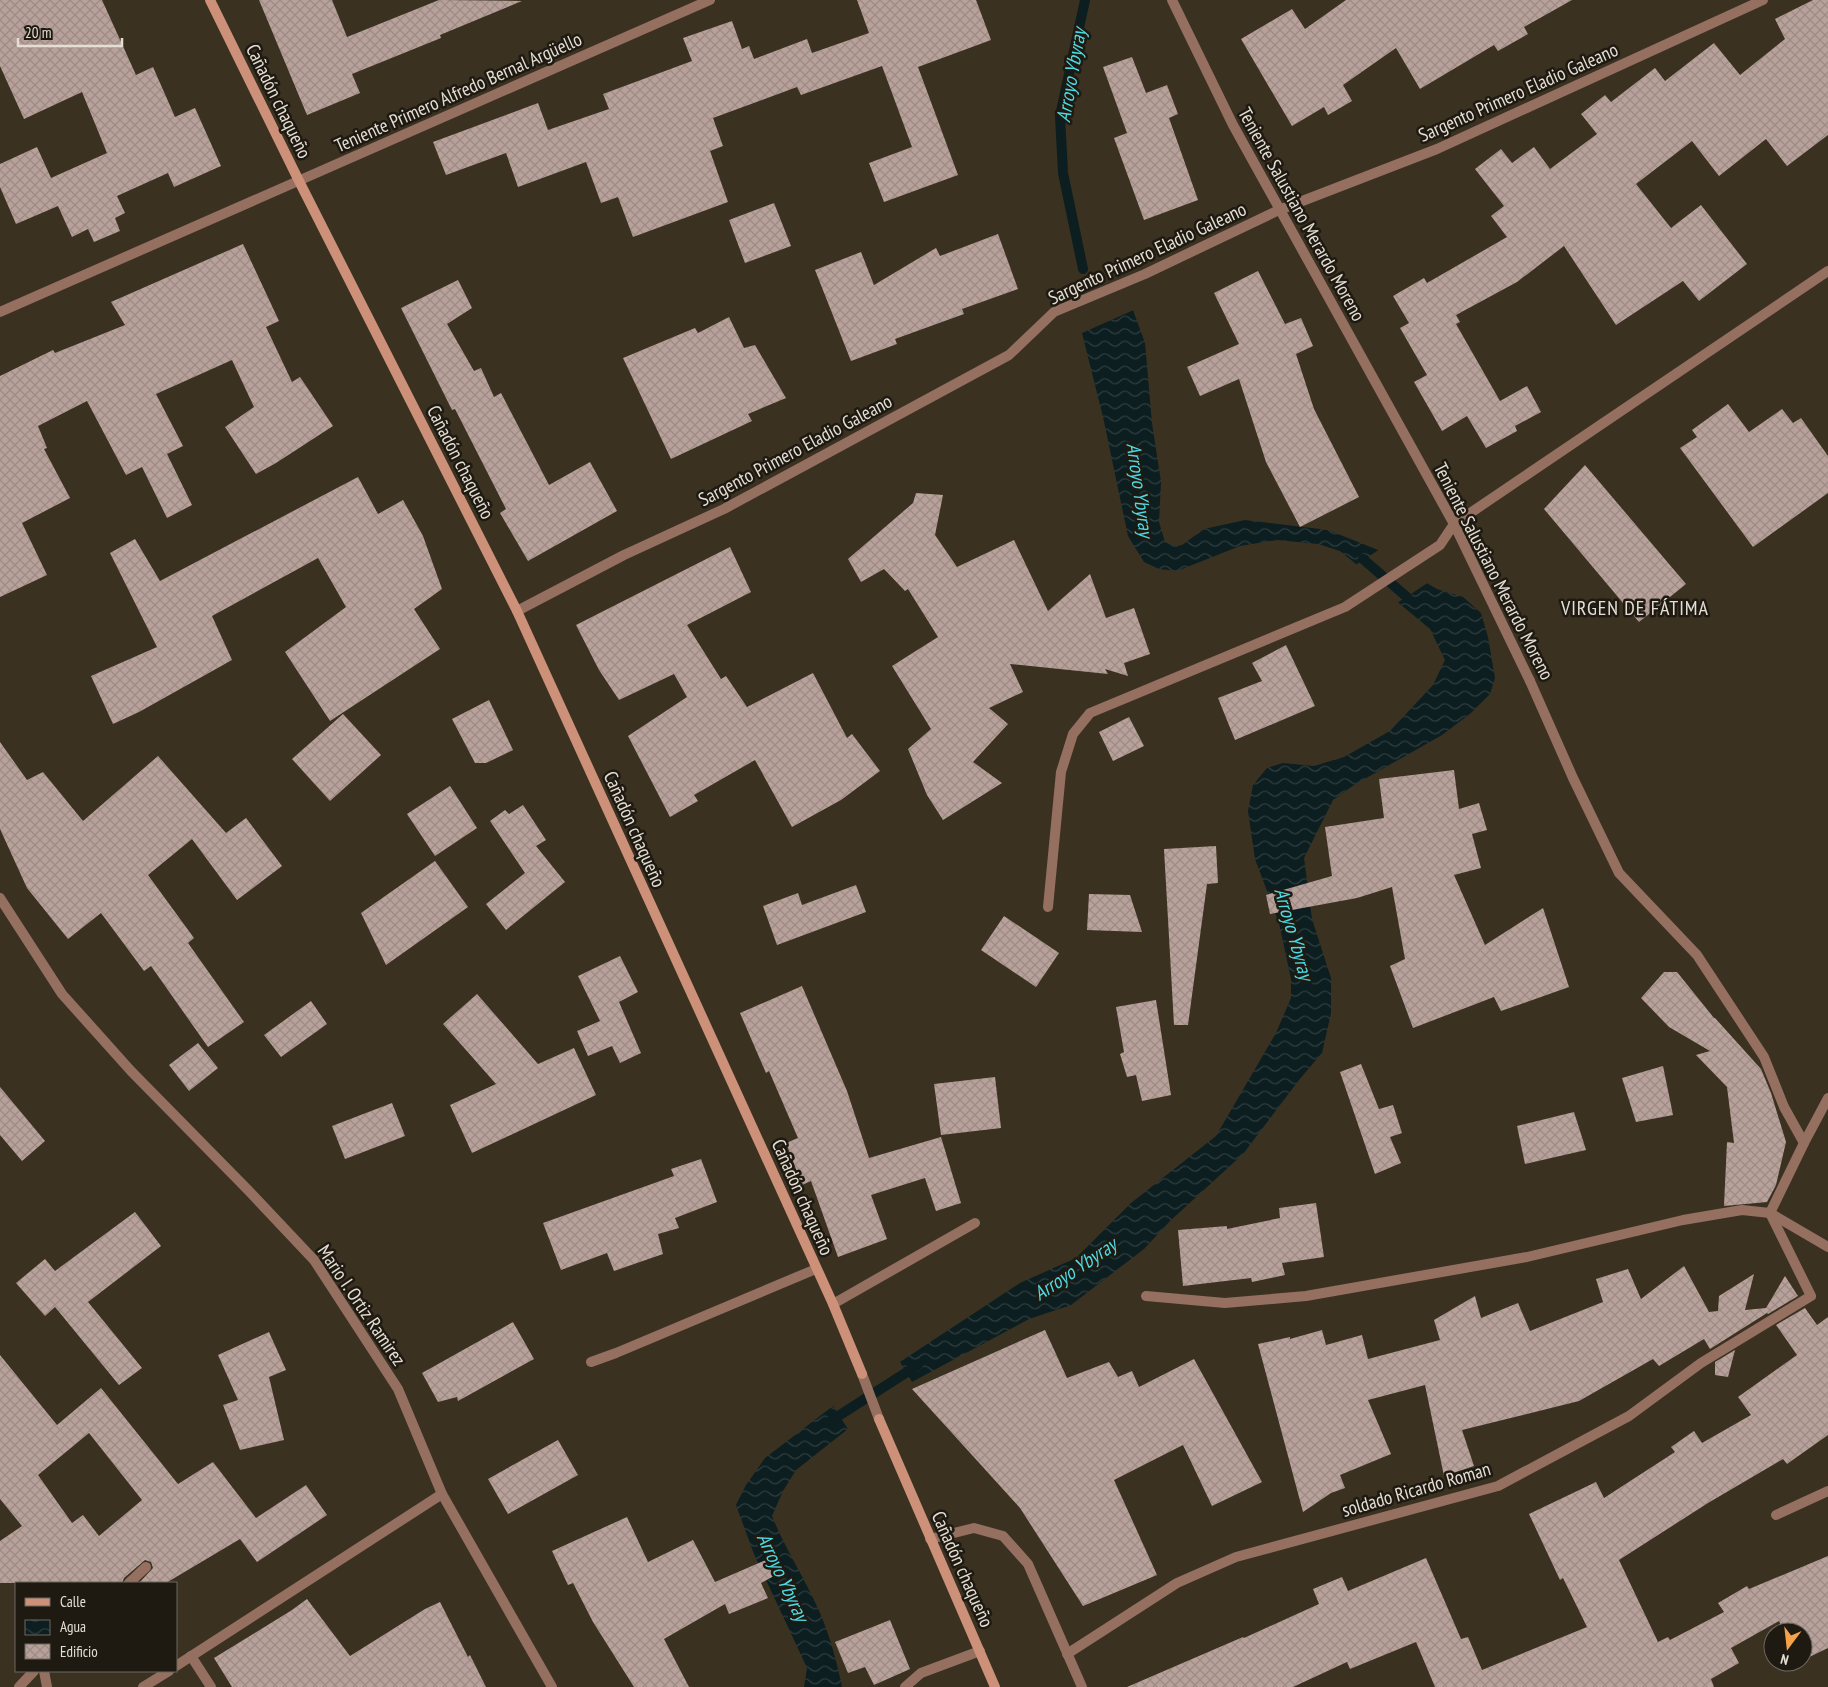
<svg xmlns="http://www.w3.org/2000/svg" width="1828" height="1687" font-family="'PT Sans Narrow',sans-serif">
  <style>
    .water { fill: url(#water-waves) }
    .pier { fill: #3a3121 }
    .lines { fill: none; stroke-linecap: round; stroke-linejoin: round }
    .stream { stroke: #0c1e20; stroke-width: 10 }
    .building { fill: url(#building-cross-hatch); fill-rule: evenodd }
    .service { stroke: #956f60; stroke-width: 10 }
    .minor { stroke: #956f60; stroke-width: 10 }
    .tertiary { stroke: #956f60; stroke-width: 10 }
    .secondary { stroke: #cc9178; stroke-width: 10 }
    .labels { text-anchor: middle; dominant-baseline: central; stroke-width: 5; stroke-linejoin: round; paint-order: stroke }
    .street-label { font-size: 19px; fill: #e4ded4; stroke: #1e1a12 }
    .water-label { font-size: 20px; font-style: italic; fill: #4ddae5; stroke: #1e1a12 }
    .neighbourhood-label { font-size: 20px; letter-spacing: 1px; fill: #e4ded4; stroke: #1e1a12 }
  </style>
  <defs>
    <pattern id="water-waves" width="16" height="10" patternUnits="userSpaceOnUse" patternTransform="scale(1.25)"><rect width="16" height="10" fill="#0c1e20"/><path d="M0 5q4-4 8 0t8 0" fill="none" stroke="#2f3e40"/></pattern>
    <pattern id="building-cross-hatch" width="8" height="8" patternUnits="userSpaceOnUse" patternTransform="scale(1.25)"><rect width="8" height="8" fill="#b9a19b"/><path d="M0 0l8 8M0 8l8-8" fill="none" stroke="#9c8a84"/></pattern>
  </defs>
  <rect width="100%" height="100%" fill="#3a3121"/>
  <g class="water">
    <path d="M1129,299L1145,343L1152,423L1161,482L1159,522L1165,542L1175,546L1182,545L1204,529L1245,520L1328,530L1378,550L1367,573L1340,551L1318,544L1277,540L1240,546L1177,571L1159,569L1144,562L1128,536L1103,417L1080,325Z"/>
    <path d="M1418,578L1437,589L1463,597L1481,613L1488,637L1495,678L1490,694L1471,713L1442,735L1354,785L1333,800L1304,858L1312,919L1331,978V1013L1322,1053L1299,1080L1243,1154L1170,1221L1144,1249L1071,1305L1029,1319L912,1382L900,1362L1020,1283L1076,1258L1131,1203L1216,1136L1276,1033L1291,998V979L1279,923L1255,859L1248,811L1253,785L1267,768L1283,763L1314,766L1344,757L1390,731L1433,685L1445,660L1430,629L1389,595Z"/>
    <path d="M833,1406L848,1429L796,1470L783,1491L772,1516C785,1549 806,1580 820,1613C830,1636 837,1662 842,1687H804L807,1668L754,1554L736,1505L746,1485L765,1458Z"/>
  </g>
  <g class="pier">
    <path d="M1128,297H1131L1136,309L1080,334L1078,323Z"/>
    <path d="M1380,549L1389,554L1390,557L1369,575H1366L1354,566Z"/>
    <path d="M1417,575L1429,582L1396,604L1388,597V593Z"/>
  </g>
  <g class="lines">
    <g class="stream">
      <path d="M1083,269L1063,173L1060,116L1085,0"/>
      <path d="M1363,559L1408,598"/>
      <path d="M829,1422L918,1365"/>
    </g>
  </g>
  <g class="building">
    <path d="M0,0H102L136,75L153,67L175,117L195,108L221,166L174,187L168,173L117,196L125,213L115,218L120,231L94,242L88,229L72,237L58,206L16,224L0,187V164L37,147L51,178L107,153L82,92L24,119L0,66Z"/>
    <path d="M259,0H332L347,37L439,0L522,1L440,35L441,38L352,74L360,93L307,115Z"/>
    <path d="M857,0H976L991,40L918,67L958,175L884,202L869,163L912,147L882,66L801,95L797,87L713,118L723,146L710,151L728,202L633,237L618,197L601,203L586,162L518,187L506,153L446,175L433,142L538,103L548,130L609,109L603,94L692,61L683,38L732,21L742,49L749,46L754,59L807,39L812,53L869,33Z"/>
    <path d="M1346,0H1572L1524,27L1528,34L1498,51L1494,45L1420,89L1396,48L1343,85L1352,101L1328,115L1324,107L1292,126L1241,39L1292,9L1305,29Z"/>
    <path d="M1813,0H1828V135L1787,166L1766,139L1719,176L1692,141L1636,184L1671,228L1701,205L1747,264L1699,301L1683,281L1616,325L1564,246L1517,282L1456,315L1460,322L1456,324L1500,401L1527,386L1541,412L1515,426L1517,431L1486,448L1467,416L1442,431L1414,382L1427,375L1400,328L1409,323L1393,296L1424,278L1427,283L1507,237L1491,216L1504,206L1475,169L1501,149L1512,163L1534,147L1550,169L1597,134L1581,114L1605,95L1611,102L1655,68L1665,81L1714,43L1740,75L1785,39L1775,19Z"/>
    <path d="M1132,57L1146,93L1167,85L1178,114L1169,118L1198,200L1144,220L1114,138L1127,133L1103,67Z"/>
    <path d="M774,203L791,246L745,263L729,220Z"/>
    <path d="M998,234L1018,289L962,309L964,314L895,339L897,344L851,361L815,270L861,252L874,285L936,248L940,256Z"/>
    <path d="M243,244L279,321L266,327L292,382L300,377L333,426L276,463L256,474L225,427L254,407L232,360L156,394L183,446L167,454L192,505L167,518L142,467L126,475L87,401L38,426L47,448L44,449L70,498L22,523L47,575L0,597V376L53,350L55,353L125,325L111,302Z"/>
    <path d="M1258,271L1285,324L1301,318L1313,346L1296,354L1314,409L1359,497L1300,527L1266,462L1239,379L1200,396L1187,367L1239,344L1214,293Z"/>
    <path d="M458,280L472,308L447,324L474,371L481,368L494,397L501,393L549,485L590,462L617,511L528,561L500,513L506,509L455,409L452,410L401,308Z"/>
    <path d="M729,317L744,348L755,345L786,398L748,414L752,421L671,459L623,358L695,328L698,333Z"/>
    <path d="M1728,404L1749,432L1782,409L1793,423L1801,418L1828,456V493L1753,547L1680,448L1697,437L1692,430Z"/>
    <path d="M1585,465L1686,584L1639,622L1544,509Z"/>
    <path d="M358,477L378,514L403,500L423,536L442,589L414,609L440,649L330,721L285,652L346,607L318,558L212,616L232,660L139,712L113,724L91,676L157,647L110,553L135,539L160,581Z"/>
    <path d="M916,493L943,495L935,535L957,567L1014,540L1048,611L1090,574L1106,618L1134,608L1150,654L1124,663L1128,676L1105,669L1108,674L1010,664L1023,692L989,708L1008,724L973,762L1002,783L943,820L927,795L908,749L931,729L892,666L938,637L908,589L905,591L884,569L861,582L848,559L913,503Z"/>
    <path d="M730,547L751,592L687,625L721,679L726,676L747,707L813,673L847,738L852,734L880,771L841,800L792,827L755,760L694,795L698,801L670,817L628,736L687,697L674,674L619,700L599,670L576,625Z"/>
    <path d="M1286,645L1315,706L1235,740L1218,698L1262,681L1252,663Z"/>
    <path d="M489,700L513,750L486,763H475L452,719Z"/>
    <path d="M343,714L381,755L330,801L292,759Z"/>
    <path d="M1129,717L1144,746L1113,761L1099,732Z"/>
    <path d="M0,742L27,780L43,772L83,821L158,756L226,833L246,818L282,866L237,900L192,839L148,875L194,938L188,943L244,1022L208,1047L151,966L144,971L101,913L68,939L27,888L0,829Z"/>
    <path d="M1454,770L1459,809L1479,803L1487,830L1472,834L1481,868L1454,875L1485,945L1543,908L1569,987L1501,1011L1494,997L1413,1028L1390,966L1405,959L1392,887L1357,898L1270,914L1266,895L1332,876L1325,827L1384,818L1379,779Z"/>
    <path d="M450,786L477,828L435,856L407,814Z"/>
    <path d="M523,805L546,840L536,846L565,882L506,930L486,904L525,873L490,821L505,810L509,814Z"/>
    <path d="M1216,846L1218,883L1207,884L1188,1025H1174L1164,849Z"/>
    <path d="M435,861L468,907L386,965L361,913Z"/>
    <path d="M856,885L866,912L777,945L763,906L798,893L802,905Z"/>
    <path d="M1089,894L1130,895L1142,932L1087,930Z"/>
    <path d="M1004,916L1059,953L1036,987L981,950Z"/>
    <path d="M620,956L638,992L619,1002L641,1053L620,1063L612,1046L588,1056L577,1031L600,1021L578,976Z"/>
    <path d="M1664,972H1677L1714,1018H1715L1761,1069L1771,1093L1786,1142L1776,1185L1767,1202L1724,1206L1727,1142L1734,1143L1727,1087L1696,1055L1710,1051L1669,1027L1641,998Z"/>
    <path d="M802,986L847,1091L869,1158L941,1137L961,1203L936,1211L925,1178L871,1195L887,1239L838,1257L811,1181L802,1185L786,1143L798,1138L769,1071L766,1073L740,1013Z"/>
    <path d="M477,994L538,1064L574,1048L596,1095L472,1153L450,1105L496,1084L443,1024Z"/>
    <path d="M1156,1000L1171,1095L1142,1101L1136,1075L1127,1077L1120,1054L1124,1052L1116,1007Z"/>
    <path d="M311,1001L327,1024L281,1057L264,1035Z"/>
    <path d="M198,1043L218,1068L189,1091L169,1065Z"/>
    <path d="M1361,1064L1379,1109L1393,1105L1402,1133L1390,1137L1401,1163L1375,1174L1340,1072Z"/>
    <path d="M1663,1066L1673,1115L1636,1122L1622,1078Z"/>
    <path d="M995,1077L1001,1128L941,1135L934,1084Z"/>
    <path d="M0,1087L45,1141L22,1161L0,1135Z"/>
    <path d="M392,1103L405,1136L345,1159L332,1126Z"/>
    <path d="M1574,1112L1586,1150L1525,1164L1517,1126Z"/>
    <path d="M701,1159L717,1202L675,1218L679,1228L658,1234L663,1254L614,1271L607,1253L561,1270L543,1223L674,1176L671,1169Z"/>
    <path d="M1316,1203L1324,1257L1282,1263L1285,1275L1252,1282L1251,1278L1183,1286L1178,1230L1227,1226V1229L1280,1218L1279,1208Z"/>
    <path d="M135,1212L161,1246L88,1302L142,1368L119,1385L55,1307L45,1316L16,1283L45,1259L55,1271Z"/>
    <path d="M1684,1266L1709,1312L1718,1311L1719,1296L1754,1274L1745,1310L1766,1308L1785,1276L1798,1296L1768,1314L1767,1313L1710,1349L1704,1339L1659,1366L1653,1359L1579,1401L1462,1430L1474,1466L1444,1476L1425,1385L1368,1400L1391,1454L1340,1475L1345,1488L1331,1493L1303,1512L1258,1344L1290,1337V1339L1322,1330L1326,1345L1362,1335L1368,1359L1440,1340L1434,1320L1475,1296L1481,1318L1518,1303L1530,1331L1603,1302L1596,1279L1628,1269L1641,1299Z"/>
    <path d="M1805,1308L1817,1325L1828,1317V1435L1787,1464L1783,1459L1708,1503L1619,1560L1658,1642L1668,1637L1670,1640L1724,1612L1718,1603L1747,1586L1749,1589L1828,1556V1648L1803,1660V1632H1784L1779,1621L1731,1648L1739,1663L1711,1679L1714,1687H1435L1416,1642L1350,1669L1347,1662L1293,1687H1127L1243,1637L1244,1638L1319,1604L1313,1589L1342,1577L1348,1591L1426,1558L1461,1639L1468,1637L1482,1670L1587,1627L1563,1578L1560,1580L1529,1514L1596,1482L1604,1498L1675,1452L1671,1447L1694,1431L1702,1443L1751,1415L1738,1397L1797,1355L1776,1325Z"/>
    <path d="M513,1322L534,1359L458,1401L457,1397L438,1402L422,1373Z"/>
    <path d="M1045,1330L1067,1378L1109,1362L1118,1377L1132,1371L1139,1387L1194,1359L1262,1482L1212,1506L1183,1445L1114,1480L1157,1575L1083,1606L1020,1508L912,1389Z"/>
    <path d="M269,1332L286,1370L269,1377L284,1440L240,1450L223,1405L238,1400L218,1355Z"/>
    <path d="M1735,1350L1728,1377L1715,1375V1362Z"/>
    <path d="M0,1355L57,1425L101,1388L178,1484L213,1462L256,1518L306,1485L327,1515L257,1562L240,1539L166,1583H139L153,1568L151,1562L145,1560L124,1578L122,1583H0V1541L22,1526L0,1499ZM89,1433L142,1500L99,1536L83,1515L72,1523L38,1475Z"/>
    <path d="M558,1440L578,1475L508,1514L488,1479Z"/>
    <path d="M627,1517L648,1562L693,1540L715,1582L766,1560L774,1576L761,1583L768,1598L729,1614L725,1604L664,1639L689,1687H634L593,1622L573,1583L568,1585L552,1551Z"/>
    <path d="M307,1599L350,1656L425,1609L440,1602L468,1657L470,1655L486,1687H232L214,1658L292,1610Z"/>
    <path d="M890,1620L910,1669L874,1685L865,1667L848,1673L835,1642Z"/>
  </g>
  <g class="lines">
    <g class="service">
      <path d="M1530,681L1573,778L1619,873L1697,955L1764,1057L1784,1107L1804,1143"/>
      <path d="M1776,1515L1828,1491"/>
      <path d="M129,1583L146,1567"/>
      <path d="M19,1687L34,1671"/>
    </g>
    <g class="minor">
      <path d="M1172,0L1233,125L1454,524L1530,681"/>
      <path d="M0,312L710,0"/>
      <path d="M517,611L624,555L724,509L1009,355L1054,312L1145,274L1279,210L1437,149L1763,0"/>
      <path d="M0,898L62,994L131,1071L248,1190L314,1260L398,1389L442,1494L552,1687"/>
      <path d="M1048,907L1061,772L1073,734L1090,713L1345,607L1440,545L1454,524L1828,271"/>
      <path d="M1146,1296L1225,1303L1306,1296L1527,1257L1683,1220L1742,1210L1770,1213L1828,1247"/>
      <path d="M833,1304L975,1223"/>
      <path d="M591,1362L616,1353L816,1269"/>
      <path d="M930,1539L974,1528L1003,1536L1028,1564L1082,1687"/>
      <path d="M1067,1654L1177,1583L1236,1557L1498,1486L1629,1416L1701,1363L1811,1296L1770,1213L1804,1143L1828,1098"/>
      <path d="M191,1656L211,1687"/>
      <path d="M176,1666L442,1494"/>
      <path d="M44,1671L47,1687"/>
      <path d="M143,1687L169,1671"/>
      <path d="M905,1687L921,1673L980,1651"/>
    </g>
    <path class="tertiary" d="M862,1374L879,1419"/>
    <g class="secondary">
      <path d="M210,0L299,181L517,611L833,1304L862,1374"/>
      <path d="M879,1419L995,1687"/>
    </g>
  </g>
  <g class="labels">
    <g class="street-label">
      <text transform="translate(458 92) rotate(-24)">Teniente Primero Alfredo Bernal Argüello</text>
      <text transform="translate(1518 92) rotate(-24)">Sargento Primero Eladio Galeano</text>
      <text transform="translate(279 101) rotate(64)">Cañadón chaqueño</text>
      <text transform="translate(1302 214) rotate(61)">Teniente Salustiano Merardo Moreno</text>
      <text transform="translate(1147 253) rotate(-25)">Sargento Primero Eladio Galeano</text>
      <text transform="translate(795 450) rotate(-28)">Sargento Primero Eladio Galeano</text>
      <text transform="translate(461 462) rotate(63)">Cañadón chaqueño</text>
      <text transform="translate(1494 571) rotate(63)">Teniente Salustiano Merardo Moreno</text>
      <text transform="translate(635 829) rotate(66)">Cañadón chaqueño</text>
      <text transform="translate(803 1197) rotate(66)">Cañadón chaqueño</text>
      <text transform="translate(362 1305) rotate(56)">Mario I. Ortiz Ramirez</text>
      <text transform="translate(1416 1489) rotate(-16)">soldado Ricardo Roman</text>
      <text transform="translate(963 1569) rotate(66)">Cañadón chaqueño</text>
    </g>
    <g class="water-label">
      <text transform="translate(1071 75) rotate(-80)">Arroyo Ybyray</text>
      <text transform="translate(1140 490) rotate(82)">Arroyo Ybyray</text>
      <text transform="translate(1294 934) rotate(74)">Arroyo Ybyray</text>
      <text transform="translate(1075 1269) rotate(-34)">Arroyo Ybyray</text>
      <text transform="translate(783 1577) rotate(65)">Arroyo Ybyray</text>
    </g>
    <g class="neighbourhood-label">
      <text x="1635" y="608">VIRGEN DE FÁTIMA</text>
    </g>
  </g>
  <rect x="15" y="1582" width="162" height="90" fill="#1e1a12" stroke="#6d6860"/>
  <rect x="25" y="1598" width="25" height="8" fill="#cc9178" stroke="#6d6860"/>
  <text x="60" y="1607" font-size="15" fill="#e4ded4">Calle</text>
  <rect x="25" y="1620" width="25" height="15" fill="url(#water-waves)" stroke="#6d6860"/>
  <text x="60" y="1632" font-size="15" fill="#e4ded4">Agua</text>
  <rect x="25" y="1644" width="25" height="15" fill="url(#building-cross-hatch)" stroke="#6d6860"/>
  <text x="60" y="1657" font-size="15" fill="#e4ded4">Edificio</text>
  <g transform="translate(1788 1647) rotate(195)"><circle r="24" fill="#1e1a12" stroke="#6d6860"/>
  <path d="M0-4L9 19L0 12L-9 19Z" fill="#f6a248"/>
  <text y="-8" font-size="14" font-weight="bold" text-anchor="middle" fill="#e4ded4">N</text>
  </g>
  <path d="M18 38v8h104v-8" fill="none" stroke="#e4ded4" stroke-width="2.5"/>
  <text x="25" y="38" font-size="15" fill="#e4ded4" stroke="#1e1a12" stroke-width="4" paint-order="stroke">20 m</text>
</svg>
